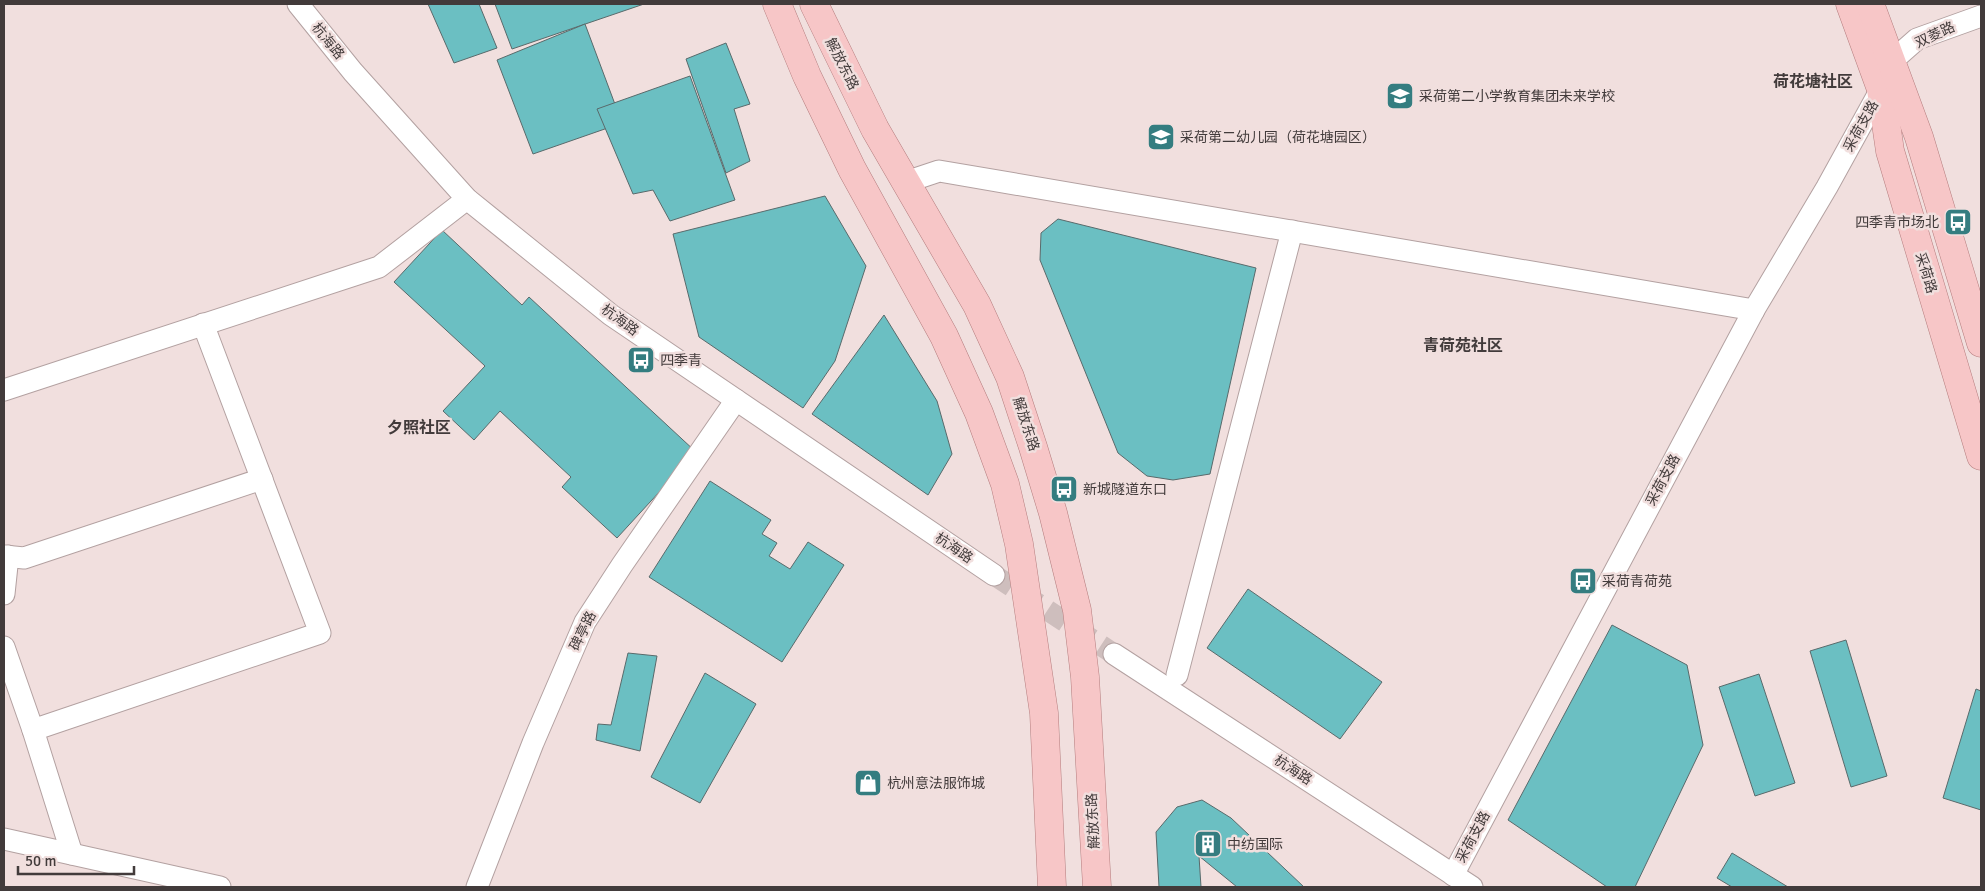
<svg xmlns="http://www.w3.org/2000/svg" width="1985" height="891" font-family="Signika,'Noto Sans SC',sans-serif">
  <style>
    .building { fill: #6bbfc2; stroke: #596a6b }
    .lines { fill: none; stroke-linecap: round; stroke-linejoin: round }
    .minor-tunnel { stroke: #cebebd; stroke-width: 21; stroke-dasharray: 21 11; stroke-linecap: butt }
    .minor-casing { stroke: #b3a1a1; stroke-width: 23 }
    .major-casing { stroke: #b47d7e; stroke-width: 29 }
    .minor { stroke: #fff; stroke-width: 21 }
    .major { stroke: #f7c6c7; stroke-width: 28 }
    .labels { text-anchor: middle; dominant-baseline: central; stroke-width: 5; stroke-linejoin: round; paint-order: stroke }
    .street-label { font-size: 14px; fill: #423b3b; stroke: #f1dfde }
    .poi-label { font-size: 14px; fill: #423b3b; stroke: #f1dfde; text-anchor: start }
    .quarter-label { font-size: 16px; font-weight: bold; fill: #423b3b; stroke: #f1dfde }
  </style>
  <rect width="100%" height="100%" fill="#f1dfde"/>
  <g class="building">
    <path d="M428,4H479L497,48L454,63Z"/>
    <path d="M495,4H644L512,49Z"/>
    <path d="M585,24L622,123L533,154L497,60Z"/>
    <path d="M726,43L750,104L734,109L750,161L726,173L686,59Z"/>
    <path d="M690,76L735,200L670,221L653,190L633,194L597,109Z"/>
    <path d="M825,196L866,266L835,361L803,408L699,337L673,234Z"/>
    <path d="M1058,219L1256,268L1210,474L1173,480L1147,476L1118,453L1040,260L1041,233Z"/>
    <path d="M442,230L522,305L529,297L696,452L617,538L562,487L571,477L500,411L474,440L443,411L485,366L394,282Z"/>
    <path d="M884,315L937,401L952,454L928,495L812,414Z"/>
    <path d="M710,481L771,520L762,534L777,543L769,556L790,569L808,542L844,565L782,662L649,577Z"/>
    <path d="M1248,589L1382,682L1340,739L1207,648Z"/>
    <path d="M1612,625L1687,665L1703,745L1635,887H1607L1508,820Z"/>
    <path d="M1846,640L1887,776L1851,787L1810,651Z"/>
    <path d="M628,653L657,656L640,751L596,740L598,724L611,725Z"/>
    <path d="M705,673L756,704L700,803L651,777Z"/>
    <path d="M1759,674L1795,783L1755,796L1719,687Z"/>
    <path d="M1976,689L1981,691V810L1943,798Z"/>
    <path d="M1202,800L1231,818L1304,887H1237L1199,856L1201,887H1159L1156,832L1177,807Z"/>
    <path d="M1732,853L1788,887H1732L1717,878Z"/>
  </g>
  <g class="lines">
    <path class="minor-tunnel" d="M994,575L1114,654"/>
    <g class="minor-casing">
      <g id="minor">
        <path d="M298,4L353,72L467,199L611,315L994,575"/>
        <path d="M906,182L939,171L1754,310"/>
        <path d="M4,390L379,267L467,199"/>
        <path d="M4,556L24,558L262,479"/>
        <path d="M4,594L8,556"/>
        <path d="M4,647L33,730L72,854"/>
        <path d="M1114,654L1472,887"/>
        <path d="M1177,675L1292,231"/>
        <path d="M33,730L320,633L203,324"/>
        <path d="M4,839L220,887"/>
        <path d="M1453,875L1754,310L1827,187L1881,89L1892,61L1917,39L1981,16"/>
        <path d="M477,887L533,743L585,622L622,565L736,400"/>
      </g>
    </g>
    <g class="major-casing">
      <g id="major">
        <path d="M777,4L807,76L852,169L944,336L979,413L1005,484L1019,544L1044,713L1052,887"/>
        <path d="M814,4L875,129L977,305L1010,377L1033,447L1053,513L1077,610L1085,677L1097,887"/>
        <path d="M1850,4L1881,89L1890,151L1981,456"/>
        <path d="M1870,4L1919,137L1981,343"/>
      </g>
    </g>
    <use href="#minor" class="minor"/>
    <use href="#major" class="major"/>
  </g>
  <defs>
    <g id="school-square" transform="scale(1.4375)"><rect x="-9" y="-9" width="18" height="18" rx="4" fill="#347d80" stroke="#f1dfde"/><path d="M0-5L7-2L0 1L-7-2ZM-4 1L0 2.5L4 1V4Q0 6-4 4Z" fill="#fff"/></g>
    <g id="bus-square" transform="scale(1.4375)"><rect x="-9" y="-9" width="18" height="18" rx="4" fill="#347d80" stroke="#f1dfde"/><path d="M-5-6H5V4H4V6H2V4H-2V6H-4V4H-5ZM-3.5-4V0h7V-4ZM-3.5 1.2v1.5H-2V1.2ZM2 1.2v1.5H3.5V1.2Z" fill="#fff"/></g>
    <g id="shop-square" transform="scale(1.4375)"><rect x="-9" y="-9" width="18" height="18" rx="4" fill="#347d80" stroke="#f1dfde"/><path d="M-5-2.5h2.3a2.7 3.5 0 0 1 5.4 0H5L5.5 6h-11ZM-1.5-2.5h3a1.5 2.3 0 0 0-3 0Z" fill="#fff"/></g>
    <g id="building-square" transform="scale(1.4375)"><rect x="-9" y="-9" width="18" height="18" rx="4" fill="#347d80" stroke="#f1dfde"/><path d="M-4-6H4V6H1V3H-1V6H-4ZM-2.5-4.3h1.7v1.8h-1.7ZM.8-4.3h1.7v1.8H.8ZM-2.5-1h1.7V.8h-1.7ZM.8-1h1.7V.8H.8Z" fill="#fff"/></g>
  </defs>
  <g fill-rule="evenodd">
    <use href="#school-square" x="1400" y="96"/>
    <use href="#school-square" x="1161" y="137"/>
    <use href="#bus-square" x="1958" y="222"/>
    <use href="#bus-square" x="641" y="360"/>
    <use href="#bus-square" x="1064" y="489"/>
    <use href="#bus-square" x="1583" y="581"/>
    <use href="#shop-square" x="868" y="783"/>
    <use href="#building-square" x="1208" y="844"/>
  </g>
  <g class="labels">
    <g class="street-label">
      <text transform="translate(1935 35) rotate(-25)">双菱路</text>
      <text transform="translate(328 41) rotate(51)">杭海路</text>
      <text transform="translate(842 64) rotate(63)">解放东路</text>
      <text transform="translate(1861 126) rotate(-61)">采荷支路</text>
      <text transform="translate(1926 273) rotate(73)">采荷路</text>
      <text transform="translate(620 320) rotate(36)">杭海路</text>
      <text transform="translate(1026 424) rotate(72)">解放东路</text>
      <text transform="translate(1663 480) rotate(-62)">采荷支路</text>
      <text transform="translate(954 548) rotate(34)">杭海路</text>
      <text transform="translate(583 631) rotate(-64)">碑亭路</text>
      <text transform="translate(1293 770) rotate(33)">杭海路</text>
      <text transform="translate(1093 821) rotate(-93)">解放东路</text>
      <text transform="translate(1473 837) rotate(-62)">采荷支路</text>
    </g>
    <g class="poi-label">
      <text x="1419" y="96">采荷第二小学教育集团未来学校</text>
      <text x="1180" y="137">采荷第二幼儿园（荷花塘园区）</text>
      <text x="1939" y="222" text-anchor="end">四季青市场北</text>
      <text x="660" y="360">四季青</text>
      <text x="1083" y="489">新城隧道东口</text>
      <text x="1602" y="581">采荷青荷苑</text>
      <text x="887" y="783">杭州意法服饰城</text>
      <text x="1227" y="844">中纺国际</text>
    </g>
    <g class="quarter-label">
      <text x="1813" y="82">荷花塘社区</text>
      <text x="1463" y="346">青荷苑社区</text>
      <text x="419" y="428">夕照社区</text>
    </g>
  </g>
  <rect width="1985" height="891" fill="none" stroke="#423b3b" stroke-width="10"/>
  <path d="M18 866v8h116v-8" fill="none" stroke="#423b3b" stroke-width="2.5"/>
  <text x="25" y="866" font-size="15" fill="#423b3b" stroke="#f1dfde" stroke-width="4" paint-order="stroke">50 m</text>
</svg>
